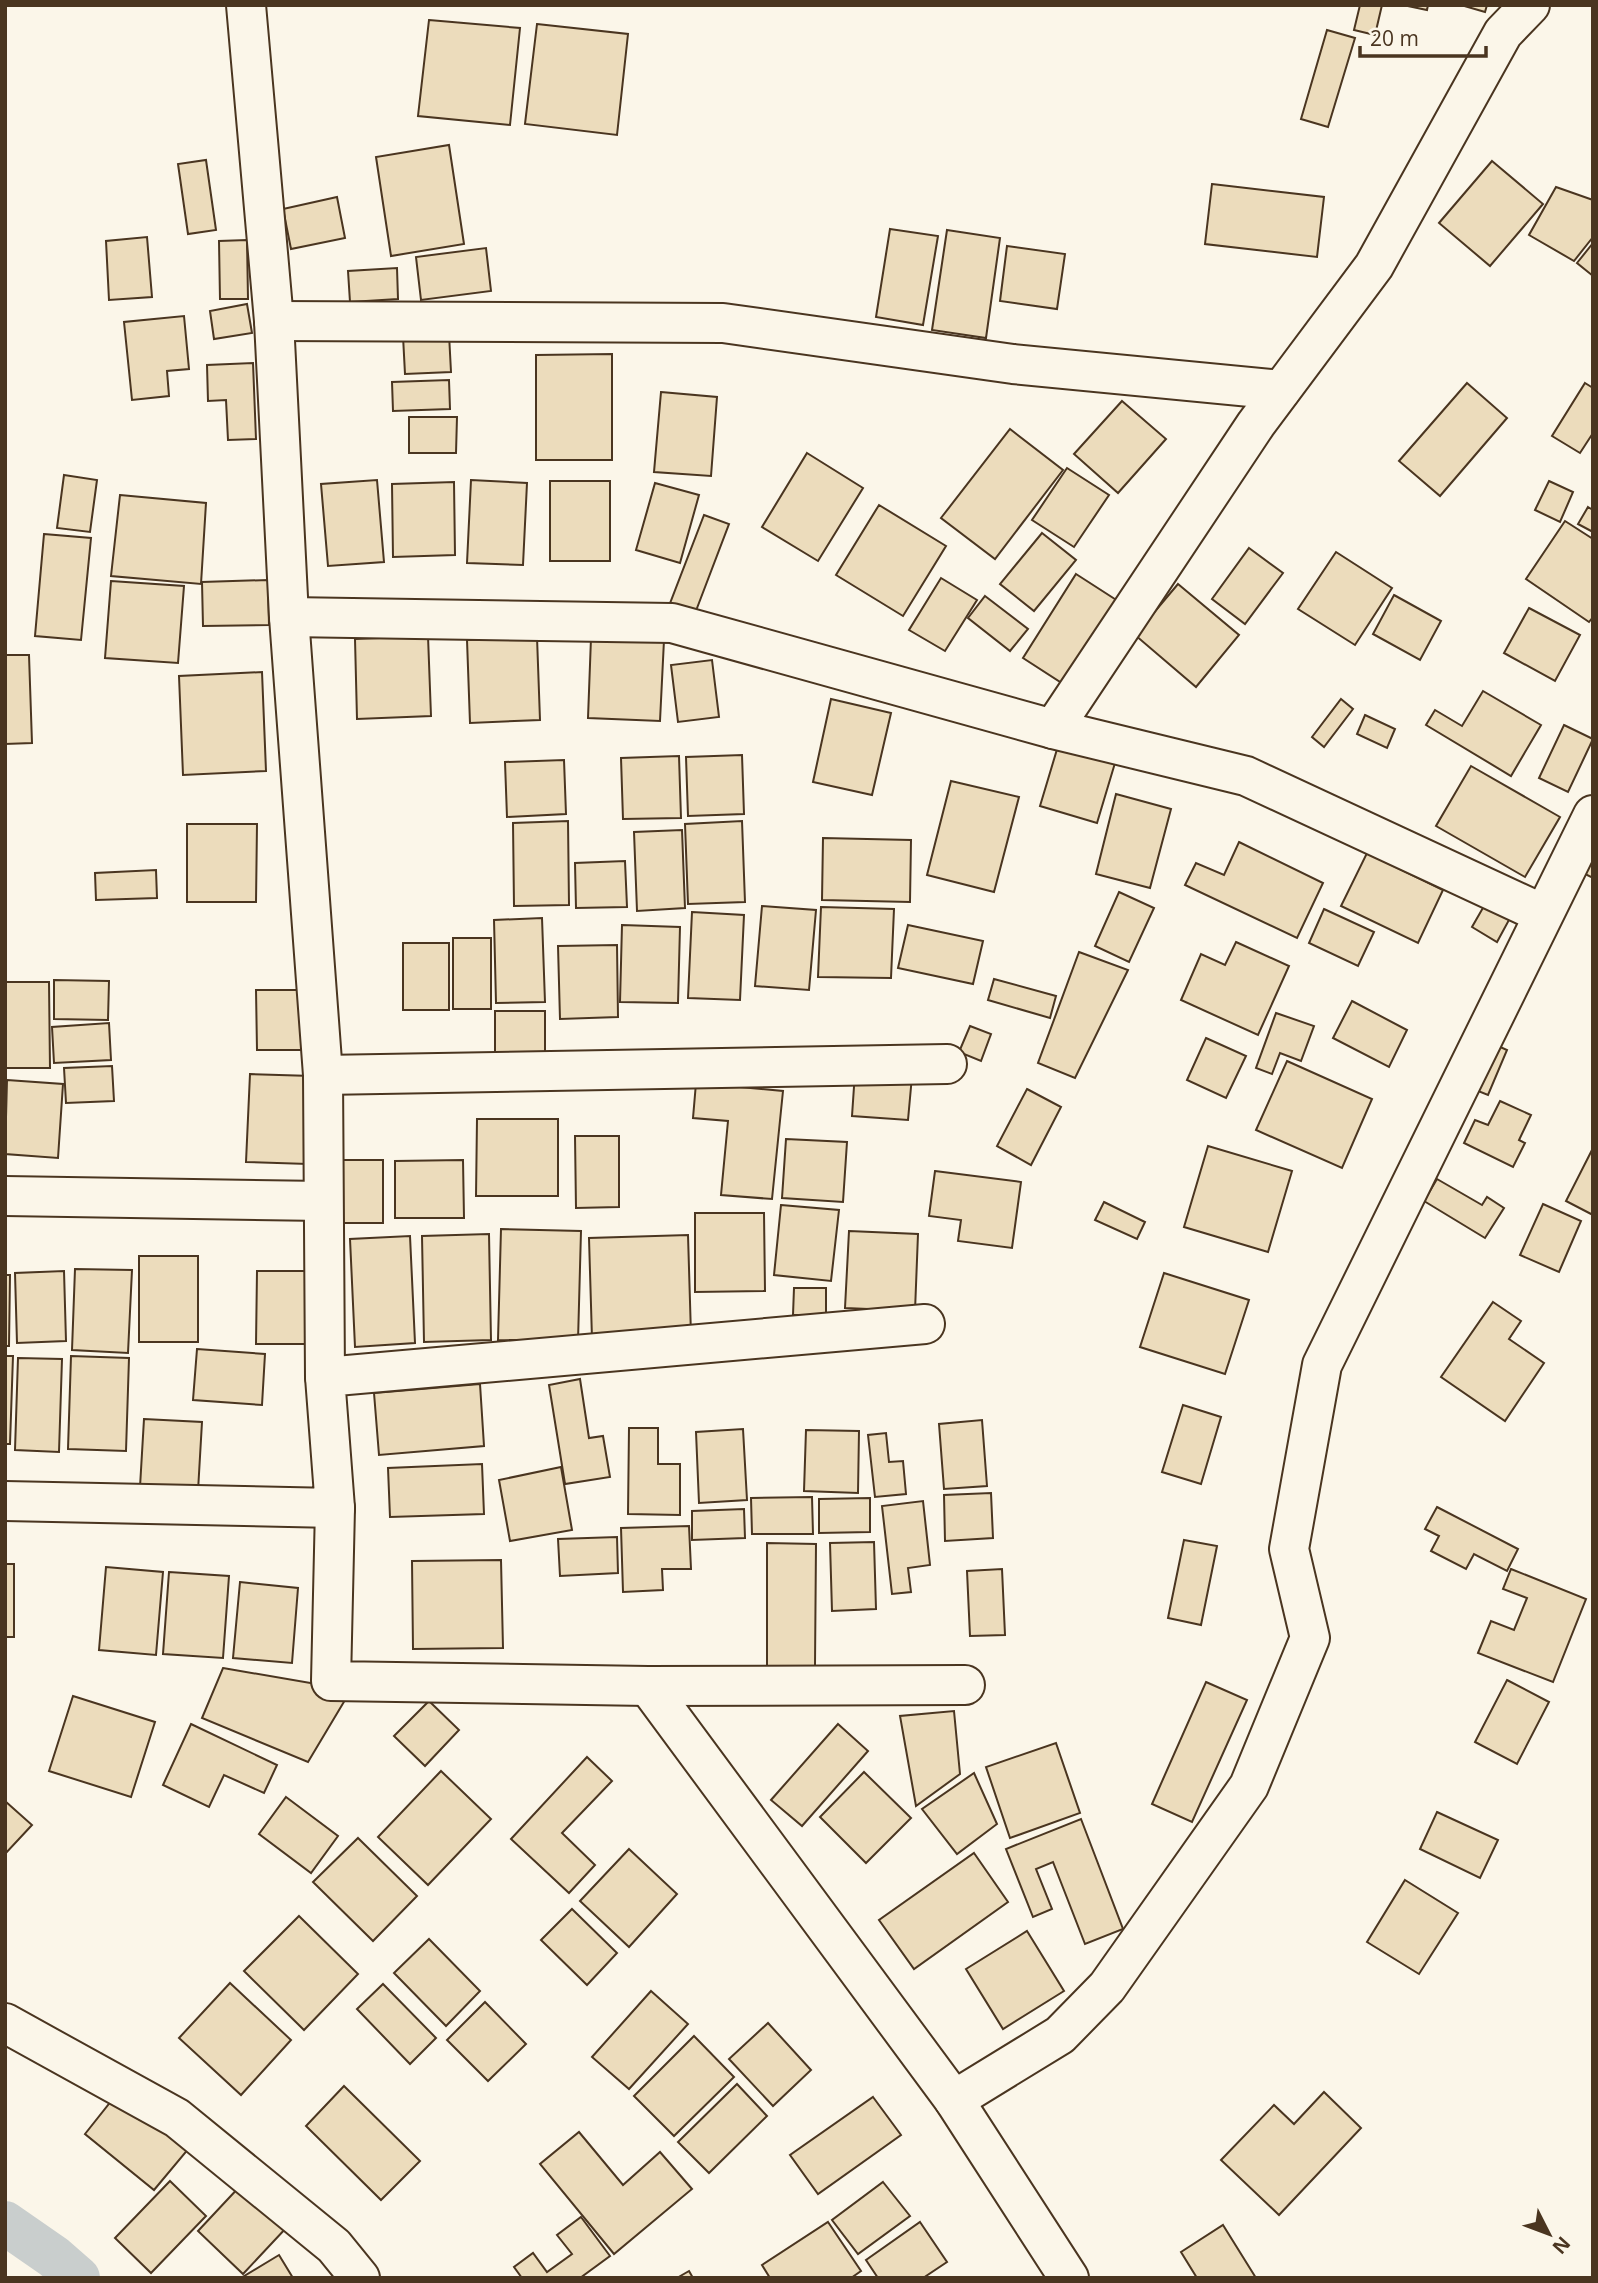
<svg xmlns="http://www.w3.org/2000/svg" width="1598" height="2283" font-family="'Open Sans',sans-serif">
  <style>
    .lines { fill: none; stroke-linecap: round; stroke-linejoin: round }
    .canal { stroke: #c9cecd; stroke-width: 44 }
    .building { fill: #ecdcbc; stroke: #4a3520; stroke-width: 2 }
    .minor-casing { stroke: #4a3520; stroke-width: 42 }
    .minor { stroke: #fbf6e9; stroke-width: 38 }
  </style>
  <rect width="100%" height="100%" fill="#fbf6e9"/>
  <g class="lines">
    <path class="canal" d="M5,2223L54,2257L78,2278"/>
  </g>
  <g class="building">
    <path d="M1360,5H1382L1375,35L1354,30Z"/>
    <path d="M1403,5H1428L1427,10Z"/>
    <path d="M1461,5H1487L1485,12Z"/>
    <path d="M429,20L520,28L510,125L418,116Z"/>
    <path d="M537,24L628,34L617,135L525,124Z"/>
    <path d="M1327,30L1355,38L1328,127L1301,119Z"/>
    <path d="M449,145L464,244L391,256L376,157Z"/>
    <path d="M206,160L216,230L188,234L178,164Z"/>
    <path d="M1492,161L1543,204L1490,266L1439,223Z"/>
    <path d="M1212,184L1324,197L1317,257L1205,244Z"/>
    <path d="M1556,187L1593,200V237L1574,261L1529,235Z"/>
    <path d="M337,197L345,238L291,249L283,209Z"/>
    <path d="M890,229L938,236L923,325L876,317Z"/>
    <path d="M947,230L1000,238L986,338L932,330Z"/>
    <path d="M147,237L152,297L109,300L106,241Z"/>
    <path d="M247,240L248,299H220L219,241Z"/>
    <path d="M1593,243V276L1577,263Z"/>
    <path d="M1007,246L1065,254L1057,309L1000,301Z"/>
    <path d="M486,248L491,291L421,300L416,257Z"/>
    <path d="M397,268L398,299L350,302L348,271Z"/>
    <path d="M247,304L252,333L214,339L210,311Z"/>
    <path d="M184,316L189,369L167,371L169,396L132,400L124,322Z"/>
    <path d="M449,334L451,372L405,374L403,336Z"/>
    <path d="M612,354V460H536V355Z"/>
    <path d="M253,363L256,439L228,440L226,400L208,401L207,365Z"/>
    <path d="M449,380L450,409L393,411L392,382Z"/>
    <path d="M1467,383L1507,418L1440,496L1399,461Z"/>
    <path d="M1585,383L1593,388V433L1580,453L1552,436Z"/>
    <path d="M661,392L717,397L711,476L654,472Z"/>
    <path d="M1122,401L1166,439L1118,493L1074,454Z"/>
    <path d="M409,417H457L456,453H409Z"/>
    <path d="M1010,429L1063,470L995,559L941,518Z"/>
    <path d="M807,453L863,488L818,561L762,527Z"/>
    <path d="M1067,468L1109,495L1074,547L1032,520Z"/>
    <path d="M64,475L97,480L90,532L57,528Z"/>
    <path d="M377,480L384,562L328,566L321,484Z"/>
    <path d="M471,480L527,483L523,565L467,563Z"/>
    <rect x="550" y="481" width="60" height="80"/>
    <path d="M1549,481L1573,492L1560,522L1535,510Z"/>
    <path d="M454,482L455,555L393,557L392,484Z"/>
    <path d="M655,483L699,495L680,563L636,550Z"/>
    <path d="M120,495L206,503L201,584L111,576Z"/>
    <path d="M879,505L946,546L903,616L836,575Z"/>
    <path d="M1588,507L1593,510V532L1578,524Z"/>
    <path d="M704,515L729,524L694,616L669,606Z"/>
    <path d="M1565,521L1593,539V617L1589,622L1526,579Z"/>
    <path d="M1042,533L1076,560L1034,611L1000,584Z"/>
    <path d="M44,534L91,538L81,640L35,636Z"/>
    <path d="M1249,548L1283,573L1245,624L1212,599Z"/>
    <path d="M1336,552L1392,588L1355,645L1298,609Z"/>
    <path d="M1076,574L1121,603L1068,687L1023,658Z"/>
    <path d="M941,578L977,600L945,651L909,630Z"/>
    <path d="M268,580L269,625L203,626L202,582Z"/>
    <path d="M111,581L184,586L178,663L105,658Z"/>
    <path d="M1178,584L1239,635L1196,687L1135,635Z"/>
    <path d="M1394,595L1441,621L1420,660L1373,634Z"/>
    <path d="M985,596L1028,629L1010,651L968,618Z"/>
    <path d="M1529,608L1580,635L1555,681L1504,653Z"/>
    <path d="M428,636L431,716L357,719L355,639Z"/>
    <path d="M537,637L540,720L470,723L467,640Z"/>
    <path d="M591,638L664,640L660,721L588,718Z"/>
    <path d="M5,655H29L32,743L5,744Z"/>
    <path d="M712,660L719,717L678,722L671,665Z"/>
    <path d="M262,672L266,771L183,775L179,676Z"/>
    <path d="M1483,691L1541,725L1511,776L1426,725L1435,710L1462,726Z"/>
    <path d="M831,699L891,713L872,795L813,782Z"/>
    <path d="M1341,699L1353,709L1324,747L1312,737Z"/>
    <path d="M1365,715L1395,729L1387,748L1357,734Z"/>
    <path d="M1564,725L1593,739L1568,792L1539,778Z"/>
    <path d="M1058,746L1115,763L1097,823L1040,806Z"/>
    <path d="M742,755L744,814L688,816L686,757Z"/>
    <path d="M679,756L681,818L623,819L621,758Z"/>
    <path d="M564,760L566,814L507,817L505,762Z"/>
    <path d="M1471,766L1560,817L1525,877L1436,826Z"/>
    <path d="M951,781L1019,797L994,892L927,875Z"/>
    <path d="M1116,794L1171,809L1150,888L1096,874Z"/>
    <path d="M568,821L569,905L514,906L513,823Z"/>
    <path d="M742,821L745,902L688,904L685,824Z"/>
    <path d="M187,824H257L256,902H187Z"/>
    <path d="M682,830L685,908L637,911L634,832Z"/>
    <path d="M823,838L911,840L910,902L822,900Z"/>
    <path d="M1239,842L1323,883L1297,938L1185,885L1196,863L1224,875Z"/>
    <path d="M1593,845V878L1579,871Z"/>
    <path d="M1367,853L1443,890L1418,943L1341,906Z"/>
    <path d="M625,861L627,907L576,908L575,863Z"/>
    <path d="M156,870L157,898L96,900L95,873Z"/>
    <path d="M1119,892L1154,908L1129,962L1095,946Z"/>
    <path d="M762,906L816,910L809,990L755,986Z"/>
    <path d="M1484,906L1509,920L1497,942L1472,927Z"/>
    <path d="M821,907L894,909L891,978L818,977Z"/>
    <path d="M1324,909L1374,932L1358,966L1309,943Z"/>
    <path d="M692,912L744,915L740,1000L688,998Z"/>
    <path d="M542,918L545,1002L496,1003L494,920Z"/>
    <path d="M622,925L680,927L678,1003L620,1002Z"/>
    <path d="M908,925L983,941L973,984L898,968Z"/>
    <rect x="453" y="938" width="38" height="71"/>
    <path d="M1236,942L1289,966L1258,1035L1181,1000L1201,954L1225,965Z"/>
    <rect x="403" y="943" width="46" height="67"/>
    <path d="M617,945L618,1017L560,1019L558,946Z"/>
    <path d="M1079,952L1128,970L1075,1078L1038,1063Z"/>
    <path d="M994,979L1056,996L1050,1018L988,1000Z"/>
    <path d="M54,980L109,981L108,1020L54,1019Z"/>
    <path d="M5,982H49L50,1068H5Z"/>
    <path d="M256,990H303V1050H257Z"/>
    <path d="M1352,1001L1407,1030L1389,1067L1333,1038Z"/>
    <rect x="495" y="1011" width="50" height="43"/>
    <path d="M1276,1013L1314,1026L1301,1061L1280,1053L1272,1074L1256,1068Z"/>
    <path d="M109,1023L111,1060L54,1063L52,1027Z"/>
    <path d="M970,1026L991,1034L981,1061L959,1052Z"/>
    <path d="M1206,1038L1246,1056L1226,1098L1187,1080Z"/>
    <path d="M1487,1041L1507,1050L1488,1095L1468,1087Z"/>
    <path d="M1287,1061L1372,1099L1342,1168L1256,1130Z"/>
    <path d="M112,1066L114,1101L66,1103L64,1068Z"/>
    <path d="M855,1072L912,1076L908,1120L852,1116Z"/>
    <path d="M250,1074L312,1076L308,1164L246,1162Z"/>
    <path d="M7,1080L63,1084L58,1158L5,1154Z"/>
    <path d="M696,1083L783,1091L772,1199L721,1195L728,1121L693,1118Z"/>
    <path d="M1027,1089L1061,1107L1031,1165L997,1146Z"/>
    <path d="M1500,1101L1531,1115L1519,1140L1525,1143L1513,1167L1464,1143L1475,1120L1488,1125Z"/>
    <path d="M477,1119H558V1196H476Z"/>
    <path d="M575,1136H619V1207L576,1208Z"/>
    <path d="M786,1139L847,1142L843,1202L782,1198Z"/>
    <path d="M1208,1146L1292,1171L1268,1252L1184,1227Z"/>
    <path d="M1593,1148V1215L1566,1201Z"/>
    <path d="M334,1160H383V1223H333Z"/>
    <path d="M463,1160L464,1218H395V1161Z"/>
    <path d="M935,1171L1021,1182L1012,1248L958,1241L961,1220L929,1216Z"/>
    <path d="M1437,1179L1482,1205L1487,1197L1504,1208L1485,1238L1424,1201Z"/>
    <path d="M1104,1202L1145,1222L1137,1239L1095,1220Z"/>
    <path d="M1543,1204L1581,1221L1559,1272L1520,1255Z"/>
    <path d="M781,1205L839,1210L831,1281L774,1275Z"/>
    <path d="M695,1213H764L765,1291L695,1292Z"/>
    <path d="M501,1229L581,1231L578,1341L498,1340Z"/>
    <path d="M849,1231L918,1234L915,1311L845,1308Z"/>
    <path d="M489,1234L491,1340L424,1342L422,1236Z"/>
    <path d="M688,1235L691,1335L592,1339L589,1238Z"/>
    <path d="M410,1236L415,1343L355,1347L350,1239Z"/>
    <rect x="139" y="1256" width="59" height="86"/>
    <path d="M75,1269L132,1270L128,1353L72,1350Z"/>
    <path d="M64,1271L66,1341L17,1343L15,1273Z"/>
    <path d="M257,1271H312V1344H256Z"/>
    <path d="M1164,1273L1249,1300L1225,1374L1140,1347Z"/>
    <path d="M5,1275H10L9,1346H5Z"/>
    <path d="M794,1288H826V1325L806,1324V1315H793Z"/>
    <path d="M1493,1302L1521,1321L1509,1339L1544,1363L1505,1421L1441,1377Z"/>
    <path d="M197,1349L265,1354L262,1405L193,1400Z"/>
    <path d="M5,1356H13L10,1444H5Z"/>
    <path d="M71,1356L129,1358L126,1451L68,1449Z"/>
    <path d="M18,1358L62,1359L59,1452L15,1450Z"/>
    <path d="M580,1379L589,1438L603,1436L610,1477L565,1484L549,1385Z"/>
    <path d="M480,1384L484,1446L379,1455L374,1393Z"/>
    <path d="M1183,1405L1221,1417L1201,1484L1162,1472Z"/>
    <path d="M144,1419L202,1422L198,1491L140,1487Z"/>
    <path d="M982,1420L987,1486L944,1489L939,1424Z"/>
    <path d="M629,1428H658V1464H680V1515L628,1514Z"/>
    <path d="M743,1429L747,1500L699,1503L696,1432Z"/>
    <path d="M806,1430L859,1431L858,1493L804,1491Z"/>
    <path d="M886,1433L889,1462L903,1461L906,1494L875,1497L868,1435Z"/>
    <path d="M482,1464L484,1514L390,1517L388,1468Z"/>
    <path d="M561,1467L572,1530L510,1541L499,1480Z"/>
    <path d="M991,1493L993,1538L945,1541L944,1495Z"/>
    <path d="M812,1497L813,1534H752L751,1498Z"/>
    <path d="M870,1498V1532L819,1533V1499Z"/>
    <path d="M923,1501L930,1565L908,1568L911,1592L892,1594L882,1506Z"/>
    <path d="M1437,1507L1518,1549L1507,1571L1474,1554L1466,1569L1431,1551L1439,1536L1425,1529Z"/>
    <path d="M744,1509L745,1538L692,1540V1511Z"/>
    <path d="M689,1526L691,1569H662L663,1590L623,1592L621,1528Z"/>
    <path d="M617,1537L618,1573L560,1576L558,1539Z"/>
    <path d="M1184,1540L1217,1546L1201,1625L1168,1618Z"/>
    <path d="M874,1542L876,1609L832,1611L830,1543Z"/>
    <path d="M767,1543L816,1544L815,1666L767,1667Z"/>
    <path d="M501,1560L503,1648L413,1649L412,1561Z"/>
    <rect x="5" y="1564" width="9" height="73"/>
    <path d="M106,1567L163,1572L156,1655L99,1650Z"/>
    <path d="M1002,1569L1005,1635L970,1636L967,1571Z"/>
    <path d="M1511,1569L1586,1599L1553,1682L1478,1653L1491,1621L1514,1630L1527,1598L1503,1589Z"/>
    <path d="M169,1572L229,1576L223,1658L163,1654Z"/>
    <path d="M240,1582L298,1588L292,1663L233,1658Z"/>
    <path d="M223,1668L351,1690L308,1762L202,1718Z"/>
    <path d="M1507,1680L1549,1702L1517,1764L1475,1742Z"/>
    <path d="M1206,1682L1247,1700L1192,1822L1152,1804Z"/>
    <path d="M73,1696L155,1722L131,1797L49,1771Z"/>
    <path d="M429,1701L459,1730L425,1766L394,1736Z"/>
    <path d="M954,1711L960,1774L916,1806L900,1716Z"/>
    <path d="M191,1724L277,1765L264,1793L224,1775L209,1807L163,1785Z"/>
    <path d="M838,1724L868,1751L802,1826L771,1800Z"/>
    <path d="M1056,1743L1080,1813L1010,1838L986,1767Z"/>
    <path d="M587,1757L612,1781L562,1833L595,1865L569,1893L511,1839Z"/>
    <path d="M441,1771L491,1819L428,1885L378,1837Z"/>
    <path d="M864,1772L911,1818L866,1863L820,1817Z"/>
    <path d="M974,1773L997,1824L957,1854L922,1809Z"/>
    <path d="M286,1797L338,1836L311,1873L259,1834Z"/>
    <path d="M5,1801L32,1825L5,1854Z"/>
    <path d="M1437,1812L1498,1840L1480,1878L1420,1849Z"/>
    <path d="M1081,1819L1123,1929L1085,1944L1053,1862L1036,1869L1052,1909L1033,1917L1006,1849Z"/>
    <path d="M358,1838L417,1896L373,1941L313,1882Z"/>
    <path d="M629,1849L677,1894L629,1947L580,1901Z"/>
    <path d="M974,1853L1008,1902L914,1969L879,1920Z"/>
    <path d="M1405,1880L1458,1913L1419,1974L1367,1942Z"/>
    <path d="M572,1909L617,1953L587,1985L541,1940Z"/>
    <path d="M299,1916L358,1974L304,2030L244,1971Z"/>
    <path d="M1027,1931L1064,1991L1003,2029L966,1969Z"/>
    <path d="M429,1939L480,1991L446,2026L394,1973Z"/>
    <path d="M230,1983L291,2040L241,2095L179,2038Z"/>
    <path d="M383,1984L436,2038L410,2064L357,2009Z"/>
    <path d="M651,1991L688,2024L629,2089L592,2057Z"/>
    <path d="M485,2002L526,2044L488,2081L447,2040Z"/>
    <path d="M768,2023L811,2070L773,2106L729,2059Z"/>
    <path d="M694,2036L734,2077L674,2136L634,2096Z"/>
    <path d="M737,2084L767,2116L709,2173L678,2142Z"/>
    <path d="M344,2086L420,2161L381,2200L306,2126Z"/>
    <path d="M120,2090L190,2147L154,2190L85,2134Z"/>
    <path d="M1324,2092L1361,2128L1279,2215L1221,2160L1274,2105L1294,2124Z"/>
    <path d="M873,2097L901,2135L818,2194L790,2155Z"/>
    <path d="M579,2132L623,2185L660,2152L692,2189L614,2254L540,2164Z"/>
    <path d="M170,2181L206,2216L151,2273L115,2238Z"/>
    <path d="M883,2182L910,2216L858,2254L832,2220Z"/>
    <path d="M242,2184L287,2227L243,2274L198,2231Z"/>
    <path d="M581,2217L610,2256L580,2278H522L514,2267L533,2253L547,2272L572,2254L557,2235Z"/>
    <path d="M828,2222L861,2271L851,2278H770L762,2265Z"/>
    <path d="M920,2222L947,2262L923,2278H878L866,2260Z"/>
    <path d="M1223,2225L1256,2278H1197L1181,2252Z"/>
    <path d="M279,2255L293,2278H241Z"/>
    <path d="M689,2271L693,2278H677Z"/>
  </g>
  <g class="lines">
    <g class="minor-casing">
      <g id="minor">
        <path d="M246,5L274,321L289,617L323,1075L325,1377"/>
        <path d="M274,321L723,323L1013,364L1281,390"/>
        <path d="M289,617L672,623L1053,729L1246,776L1543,914"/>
        <path d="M1053,729L1256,424L1374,266L1503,33L1530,5"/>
        <path d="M323,1075L947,1064"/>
        <path d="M5,1196L323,1201"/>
        <path d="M5,1501L335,1508L325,1377L925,1324"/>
        <path d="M335,1508L331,1681L648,1686L965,1685"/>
        <path d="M648,1686L954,2100L1069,2278"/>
        <path d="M5,2023L177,2118L334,2246L360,2278"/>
        <path d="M954,2100L1060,2035L1107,1987L1249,1786L1310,1638L1289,1549L1322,1365L1593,815"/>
      </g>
    </g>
    <use href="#minor" class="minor"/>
  </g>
  <rect width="1598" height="2283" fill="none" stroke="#4a3520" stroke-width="14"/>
  <g transform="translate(1549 2234) rotate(132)" stroke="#fbf6e9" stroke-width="5" paint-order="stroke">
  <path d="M0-5L12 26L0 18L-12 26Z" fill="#4a3520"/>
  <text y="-10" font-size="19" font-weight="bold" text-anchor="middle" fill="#4a3520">N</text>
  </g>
  <path d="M1360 46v10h126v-10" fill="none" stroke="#4a3520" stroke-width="3.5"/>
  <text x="1370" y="46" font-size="21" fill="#4a3520" stroke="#fbf6e9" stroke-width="5" paint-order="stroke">20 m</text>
</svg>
